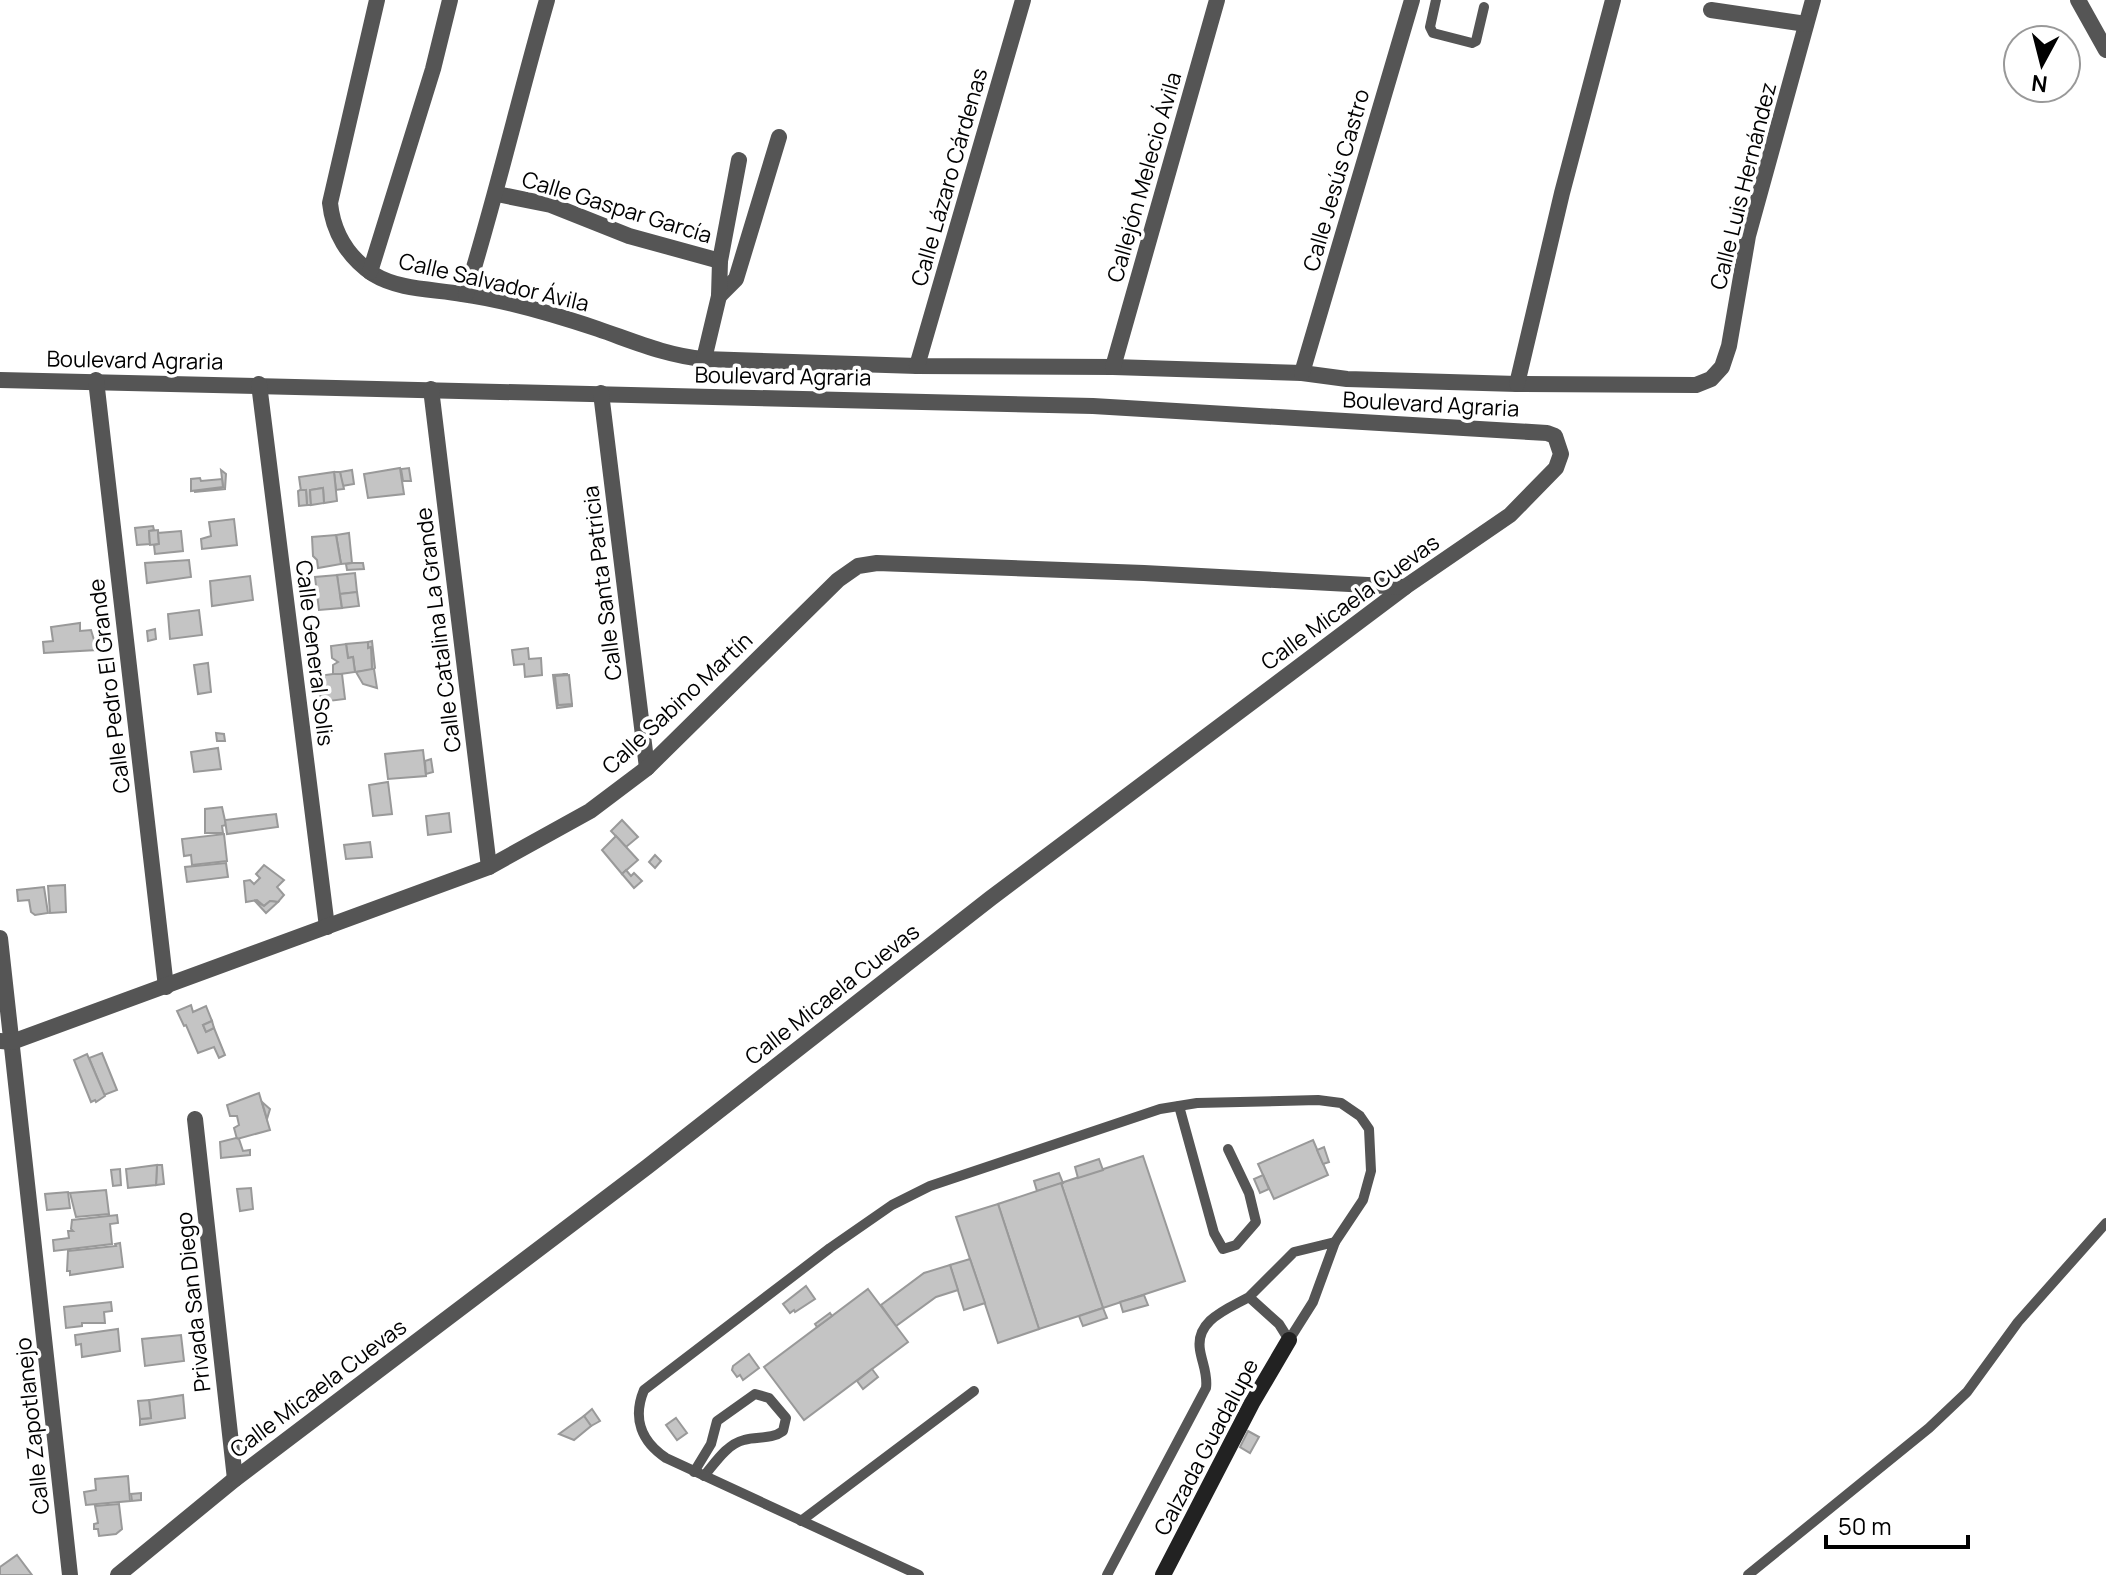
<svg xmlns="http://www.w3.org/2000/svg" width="2106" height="1575" font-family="Manrope,sans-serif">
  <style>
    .building { fill: #c4c4c4; stroke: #999; stroke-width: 2 }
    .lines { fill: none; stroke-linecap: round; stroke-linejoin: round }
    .lane { stroke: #555; stroke-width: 10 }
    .street { stroke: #555; stroke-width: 16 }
    .secondary { stroke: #222; stroke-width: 16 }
    .labels { text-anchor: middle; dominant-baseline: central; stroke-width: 7; stroke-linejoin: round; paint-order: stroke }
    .street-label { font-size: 22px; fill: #000; stroke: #fff }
  </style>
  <rect width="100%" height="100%" fill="#fff"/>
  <g class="building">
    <path d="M400,468L404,494L368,498L364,474Z"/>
    <path d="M409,468L411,481H403L401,469Z"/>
    <path d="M221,470L226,474L225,489L194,492L223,487Z"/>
    <path d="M352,470L354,484L342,486L340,472Z"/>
    <path d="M334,472H340L344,489L336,490Z"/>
    <path d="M334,472L337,501L324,503L323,488L310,490L311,505H307L306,490L301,491L299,477Z"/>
    <path d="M200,478L201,481L222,479L223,487L191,491V479Z"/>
    <path d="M323,488L324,503L311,505L310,490Z"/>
    <path d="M300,490H306L307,505L299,506L298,491Z"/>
    <path d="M234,519L237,545L202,549L201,539L211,536L209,522Z"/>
    <path d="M153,526L154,530L149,531L150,544L137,545L135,528Z"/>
    <path d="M158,530L159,544L150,545L149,531Z"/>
    <path d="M181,531L183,551L155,554L154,545L159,544L158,533Z"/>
    <path d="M349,533L352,563L341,564L336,535Z"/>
    <path d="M336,535L341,564L318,568L317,560L313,556L312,537Z"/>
    <path d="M189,560L191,577L147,583L145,563Z"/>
    <path d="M352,563H363L364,569L347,570L346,564Z"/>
    <path d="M355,573L357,592L339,594L337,575Z"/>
    <path d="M337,575L342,608L319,610L315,577Z"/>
    <path d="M250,576L253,600L212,606L210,581Z"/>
    <path d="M357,592L359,606L342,608L340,594Z"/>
    <path d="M199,610L202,635L170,639L168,614Z"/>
    <path d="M80,623V631L91,630L97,650L44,653L43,642L53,641L51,627Z"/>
    <path d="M155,629L156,639L148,641L147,631Z"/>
    <path d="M372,641L375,668L374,669H372L371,647L368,648V642Z"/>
    <path d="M368,642V648L371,647L372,670L355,672L353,657L348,658L346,644Z"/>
    <path d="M346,644L348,658L353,657L355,672L333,675V665L338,662L332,658L331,646Z"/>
    <path d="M528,648L529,659L541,658L542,675L525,677L524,664L514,665L512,650Z"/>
    <path d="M208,663L211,692L198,694L194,665Z"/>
    <path d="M372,669H374L377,688L363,684L356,672Z"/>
    <path d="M333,674H342L345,699L321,702L318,676Z"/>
    <path d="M568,674L555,676L558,705L572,704V706L557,708L553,675Z"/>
    <path d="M569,675L572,704L558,705L555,676Z"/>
    <path d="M216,733L224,734L225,741H217Z"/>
    <path d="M218,748L221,769L194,772L191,752Z"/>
    <path d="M423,750L426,776L388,779L385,754Z"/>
    <path d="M431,759L433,772L426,774L425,761Z"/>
    <path d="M388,782L392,814L373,816L369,785Z"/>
    <path d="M222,807L226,825L222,826L223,833H205V809Z"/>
    <path d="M449,813L451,832L428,835L426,816Z"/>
    <path d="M276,814L278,827L227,834L225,820Z"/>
    <path d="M622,820L638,837L626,847L611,831Z"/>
    <path d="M224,834L227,861L192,865L191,855L184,856L182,839Z"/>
    <path d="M616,836L638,860L622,874L602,850Z"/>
    <path d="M370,842L372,857L346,859L344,845Z"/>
    <path d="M655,855L661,861L655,868L649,862Z"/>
    <path d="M226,863L228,877L187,882L185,867Z"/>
    <path d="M264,865L284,880L277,887L284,895L278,902L270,901L264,906L257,900L246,902L244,881L250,880L254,884L260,878L256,874Z"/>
    <path d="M626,870L631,876L634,873L642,881L634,888L622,874Z"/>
    <path d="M65,885L66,912L50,913L48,886Z"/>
    <path d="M44,887L48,913L35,915L31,912L29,900L18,901L17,890Z"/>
    <path d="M254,900L264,906L270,901L278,902L266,913Z"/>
    <path d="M191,1005L193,1012L206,1006L212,1021L203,1025L206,1032L214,1028L225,1055L219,1058L214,1047L198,1053L186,1025L184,1026L177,1011Z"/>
    <path d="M212,1021L214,1028L206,1032L203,1025Z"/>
    <path d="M102,1053L117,1090L104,1095L89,1058Z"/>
    <path d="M87,1054L105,1096L96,1102L95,1100L91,1102L74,1060Z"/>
    <path d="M259,1093L270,1130L237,1139L234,1128L239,1125L237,1116H230L227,1105Z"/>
    <path d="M262,1102L270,1109L267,1119Z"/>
    <path d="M236,1138L239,1139L243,1151L250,1150V1155L221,1158L220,1142Z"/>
    <path d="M1313,1140L1328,1175L1274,1199L1258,1164Z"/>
    <path d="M1324,1147L1329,1162L1323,1164L1317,1150Z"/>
    <path d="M1143,1156L1185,1281L1103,1308L1061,1183Z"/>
    <path d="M1099,1159L1103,1170L1078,1178L1075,1167Z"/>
    <path d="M157,1165H162L164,1184L156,1185Z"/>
    <path d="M157,1165L156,1185L128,1188L126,1169Z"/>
    <path d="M120,1169L121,1185L113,1186L111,1170Z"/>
    <path d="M1059,1173L1063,1183L1037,1191L1034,1181Z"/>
    <path d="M1263,1175L1269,1189L1260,1193L1254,1179Z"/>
    <path d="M1061,1183L1103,1308L1039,1329L998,1204Z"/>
    <path d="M251,1188L253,1209L240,1211L237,1189Z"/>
    <path d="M106,1190L109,1214L76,1217L70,1193Z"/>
    <path d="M68,1192L70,1208L47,1210L45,1194Z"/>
    <path d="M998,1204L1039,1329L998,1343L956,1217Z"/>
    <path d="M117,1215L118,1223L110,1224L112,1244L54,1251L53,1240L69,1238L68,1231H73L71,1229L72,1220Z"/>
    <path d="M120,1243L123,1267L70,1275V1271H67L68,1251L116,1246L115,1244Z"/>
    <path d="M970,1259L985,1303L964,1310L950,1265Z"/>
    <path d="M950,1265L958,1290L936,1297L896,1326L881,1305L924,1273Z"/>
    <path d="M806,1286L815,1299L795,1312L794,1310L790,1313L783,1304Z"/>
    <path d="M868,1289L908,1342L804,1420L764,1367Z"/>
    <path d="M1144,1295L1148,1305L1123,1312L1120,1302Z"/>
    <path d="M111,1302L112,1311L104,1312L105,1323H82V1326L66,1328L64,1307Z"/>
    <path d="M1103,1308L1107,1318L1083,1326L1079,1316Z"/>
    <path d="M830,1313L832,1316L817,1327L815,1324Z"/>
    <path d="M118,1329L120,1351L82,1357L81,1344L76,1345L75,1335Z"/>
    <path d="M181,1335L184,1361L145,1366L142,1339Z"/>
    <path d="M749,1354L759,1368L743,1380L740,1375L737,1377L732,1370L733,1366Z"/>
    <path d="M872,1369L878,1377L863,1389L857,1381Z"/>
    <path d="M183,1395L185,1418L140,1425V1419L151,1418L149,1400Z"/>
    <path d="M149,1400L151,1418L140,1419L138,1401Z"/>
    <path d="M592,1409L600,1421L591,1426L584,1416Z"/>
    <path d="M584,1416L591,1426L574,1440L559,1434Z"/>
    <path d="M676,1418L687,1433L677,1440L666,1425Z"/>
    <path d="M1248,1431L1259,1437L1250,1453L1240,1447Z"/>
    <path d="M128,1476L130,1501L86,1505L84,1492L96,1490L95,1479Z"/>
    <path d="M141,1493V1500L132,1501L131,1494Z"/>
    <path d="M119,1504L122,1529L116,1534L99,1536L98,1529H94V1524L98,1523L95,1506Z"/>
    <path d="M17,1555L32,1575H0V1567Z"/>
  </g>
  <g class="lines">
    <g class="lane">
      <path d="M1436,0L1430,27L1433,33L1472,43L1476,41L1484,7"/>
      <path d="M1179,1106L1214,1233L1223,1249L1236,1245L1256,1222L1249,1193L1228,1149"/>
      <path d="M694,1472L711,1444L717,1421L755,1394L769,1398L786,1418L783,1431C771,1440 757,1436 744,1440C727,1444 715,1463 704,1476"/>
      <path d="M801,1521L974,1391"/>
      <path d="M919,1575L666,1458C642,1442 632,1419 644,1390L830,1248L892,1205L930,1186L1160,1109L1197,1103L1318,1100L1341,1103L1360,1116L1369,1129L1371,1171L1363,1200L1335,1242"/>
      <path d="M1107,1575L1206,1388C1208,1374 1202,1363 1200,1350C1195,1320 1228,1309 1249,1297L1279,1324L1289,1340L1313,1302L1335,1242L1294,1252L1249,1297"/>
      <path d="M1748,1575L1929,1428L1967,1392L2018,1322L2106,1223"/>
    </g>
    <g class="street">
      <path d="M377,0L330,203C333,232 348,257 373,274C399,290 432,289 462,294C506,300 556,315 598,329C633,341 667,356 704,359L917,366L1113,367L1302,373L1347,379L1517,384L1696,385L1711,379L1722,367L1729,346L1748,236L1813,0"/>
      <path d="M2078,0L2106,50"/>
      <path d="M1711,10L1806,24"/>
      <path d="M497,194L551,205L629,236L720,261"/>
      <path d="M370,272L433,69L450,0"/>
      <path d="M466,294C496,197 519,98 547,0"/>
      <path d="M719,296L736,279L779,137"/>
      <path d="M704,359L719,296L720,261L739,160"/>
      <path d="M917,366L1023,0"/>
      <path d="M1113,367L1217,0"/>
      <path d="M1302,373L1412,0"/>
      <path d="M0,380L1093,406L1547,433L1555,436L1561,454L1556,468L1510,515L1405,587L991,898L647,1167L235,1479L118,1575"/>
      <path d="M96,380L166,987"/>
      <path d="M259,384L327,927"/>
      <path d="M1517,384L1562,193L1613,0"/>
      <path d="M431,389L489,867"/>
      <path d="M601,393L647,768"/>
      <path d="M0,938L70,1575"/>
      <path d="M0,1041L12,1042L489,867L590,811L647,768L838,580L858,566L877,563L1144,573L1405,587"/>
      <path d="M195,1119L235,1479"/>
    </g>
    <path class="secondary" d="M1163,1575L1252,1403L1289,1340"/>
  </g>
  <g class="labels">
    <g class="street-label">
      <text transform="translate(949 177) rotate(-74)">Calle Lázaro Cárdenas</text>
      <text transform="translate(1144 177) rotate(-74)">Callejón Melecio Ávila</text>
      <text transform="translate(1336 180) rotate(-74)">Calle Jesús Castro</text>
      <text transform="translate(1743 186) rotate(-76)">Calle Luis Hernández</text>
      <text transform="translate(617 207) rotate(17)">Calle Gaspar García</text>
      <text transform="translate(494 282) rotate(13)">Calle Salvador Ávila</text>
      <text transform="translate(135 360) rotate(1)">Boulevard Agraria</text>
      <text transform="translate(783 376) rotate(1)">Boulevard Agraria</text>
      <text transform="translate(1431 404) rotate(3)">Boulevard Agraria</text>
      <text transform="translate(602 583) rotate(-97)">Calle Santa Patricia</text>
      <text transform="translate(1350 602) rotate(-36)">Calle Micaela Cuevas</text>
      <text transform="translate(438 630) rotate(-97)">Calle Catalina La Grande</text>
      <text transform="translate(315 653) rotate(83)">Calle General Solis</text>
      <text transform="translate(109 686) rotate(-97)">Calle Pedro El Grande</text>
      <text transform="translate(677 703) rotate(-43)">Calle Sabino Martín</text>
      <text transform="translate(832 994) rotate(-38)">Calle Micaela Cuevas</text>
      <text transform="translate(193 1302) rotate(-96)">Privada San Diego</text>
      <text transform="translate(318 1388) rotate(-37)">Calle Micaela Cuevas</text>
      <text transform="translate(32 1426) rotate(-96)">Calle Zapotlanejo</text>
      <text transform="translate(1206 1447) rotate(-62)">Calzada Guadalupe</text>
    </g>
  </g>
  <g transform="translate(2042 64) rotate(187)"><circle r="38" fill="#ffffff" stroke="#999999" stroke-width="2"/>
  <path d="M0-6L14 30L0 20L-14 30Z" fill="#000000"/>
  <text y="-12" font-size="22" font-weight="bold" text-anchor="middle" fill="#000000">N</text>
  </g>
  <path d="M1826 1535v12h142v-12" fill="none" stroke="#000000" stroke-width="4"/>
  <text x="1838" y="1535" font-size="24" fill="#000000" stroke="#ffffff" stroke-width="6" paint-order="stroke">50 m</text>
</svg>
